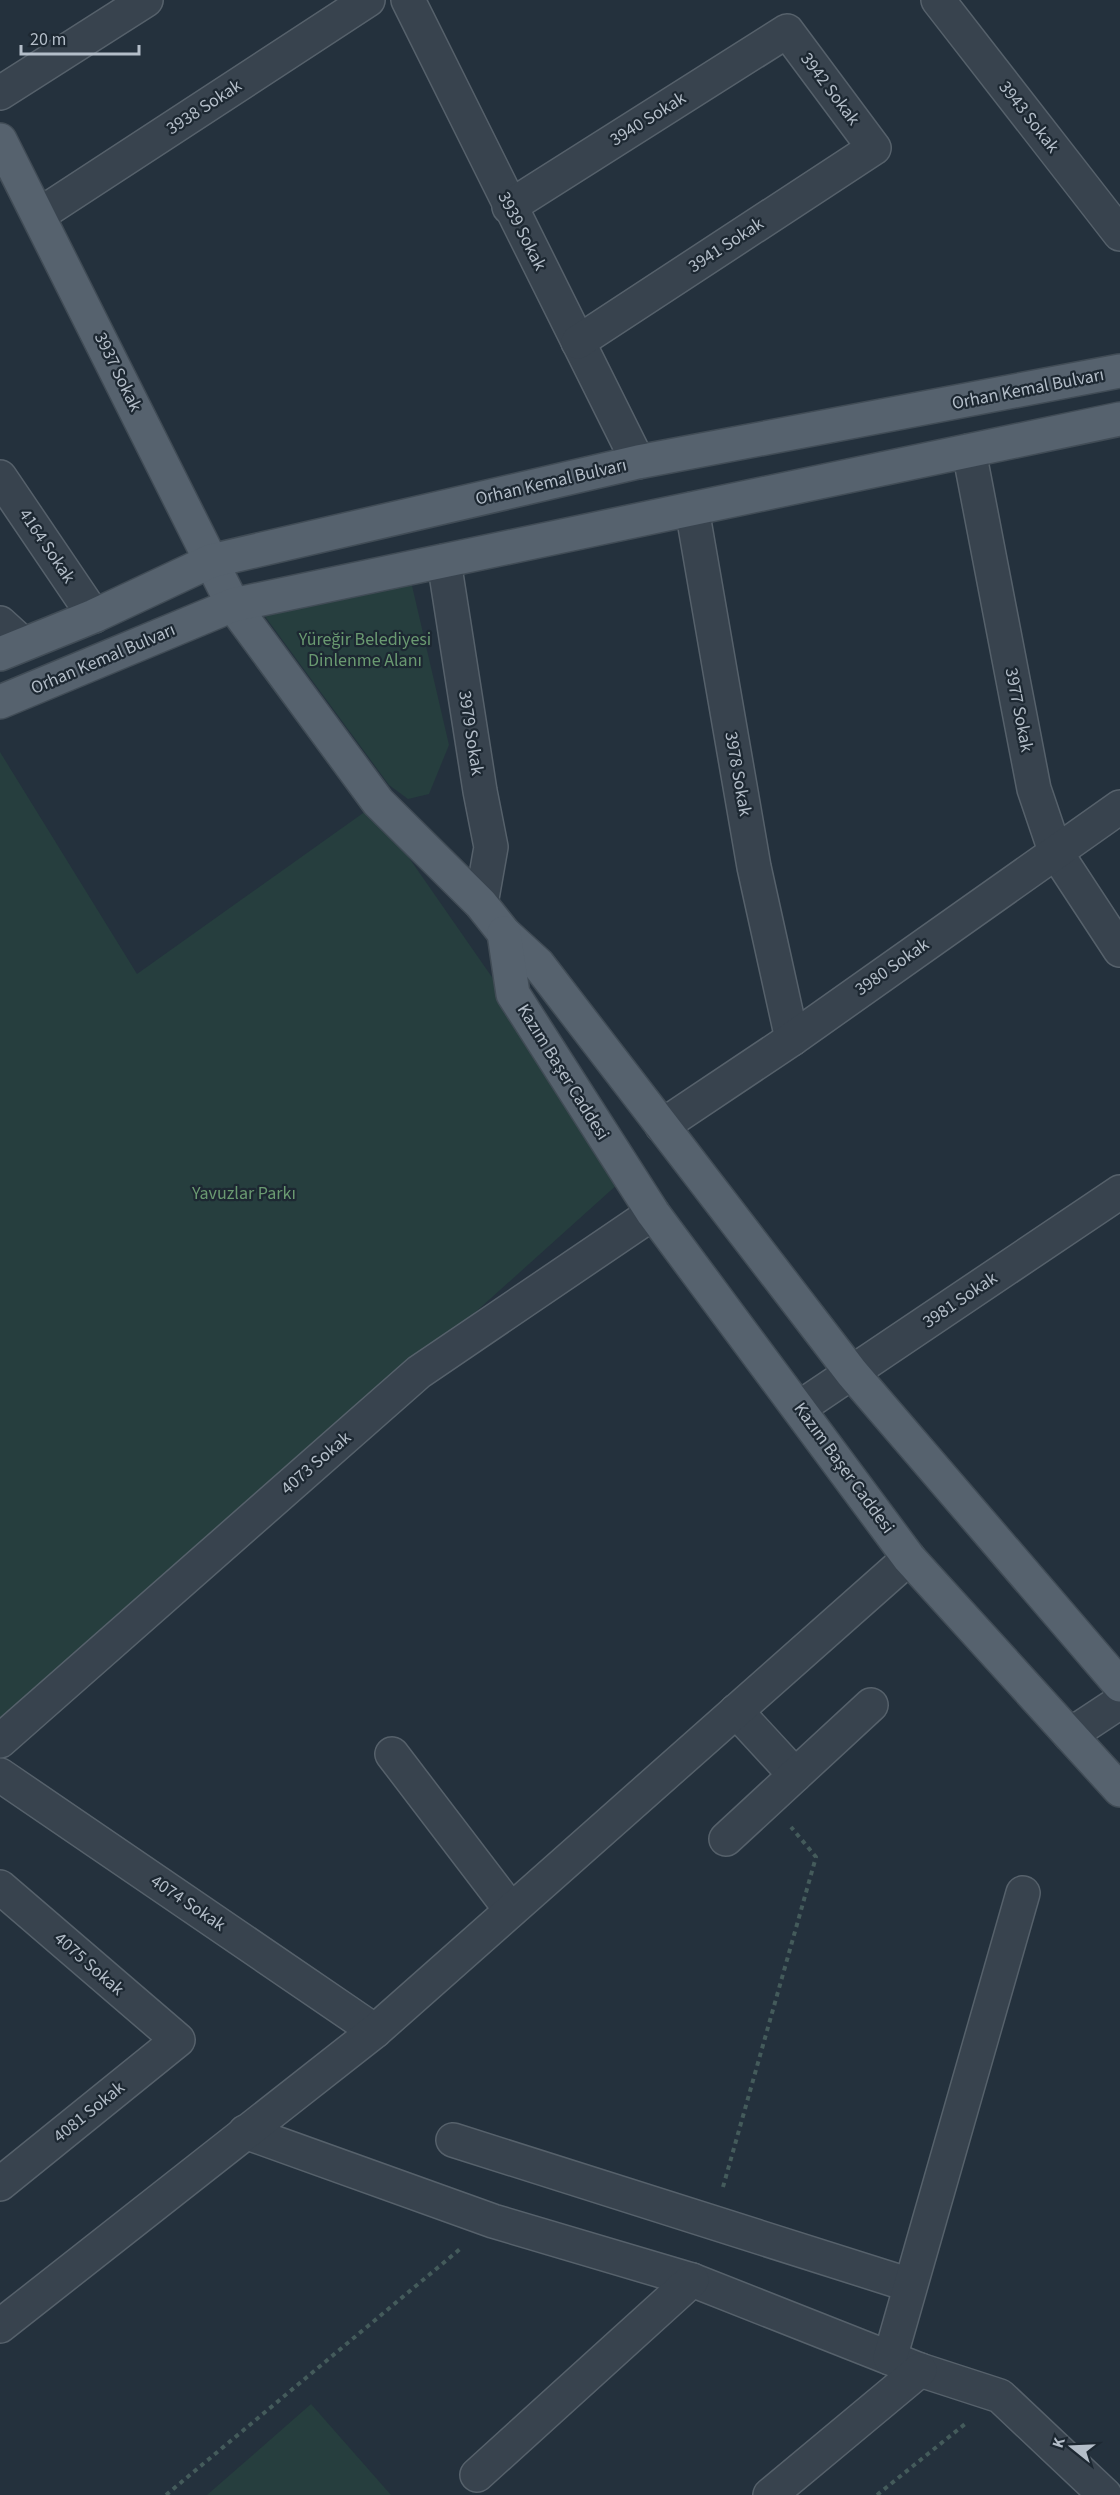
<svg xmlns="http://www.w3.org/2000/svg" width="1120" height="2495" font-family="'Source Sans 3',sans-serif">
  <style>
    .green { fill: #263e3e }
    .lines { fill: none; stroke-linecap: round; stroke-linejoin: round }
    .minor-casing { stroke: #56616b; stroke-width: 36 }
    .major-casing { stroke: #414c56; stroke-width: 36 }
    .path { stroke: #445b5b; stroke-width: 4; stroke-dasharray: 4.5 4.5; stroke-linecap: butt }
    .minor { stroke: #38434e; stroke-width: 33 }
    .major { stroke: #56626e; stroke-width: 33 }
    .labels { text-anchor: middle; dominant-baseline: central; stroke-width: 4.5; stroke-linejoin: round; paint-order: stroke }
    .street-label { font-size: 18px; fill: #b4bec9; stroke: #1d2832 }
    .park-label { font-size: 18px; fill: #6a9a71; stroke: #1d2832 }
  </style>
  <rect width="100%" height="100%" fill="#24313d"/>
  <g class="green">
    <path d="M410,577L449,745L429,794L408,799L389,785L261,611Z"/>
    <path d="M0,752L137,974L373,806L629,1174L0,1740Z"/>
    <path d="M311,2404L391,2495H207Z"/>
  </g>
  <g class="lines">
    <g class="minor-casing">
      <g id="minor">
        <path d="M408,0L638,462"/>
        <path d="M938,0L1120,234"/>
        <path d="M0,93L146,0"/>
        <path d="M509,207L787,31L874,148L578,342"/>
        <path d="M39,215L368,0"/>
        <path d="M969,451L1034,789L1055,851L1120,950"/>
        <path d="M0,477L94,616"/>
        <path d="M692,509L754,867L792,1039"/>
        <path d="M444,561L480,791L491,847L481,904"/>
        <path d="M0,623L23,644"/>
        <path d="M662,1126L792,1039L1120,807"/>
        <path d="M799,1408L1120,1192"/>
        <path d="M736,1711L795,1775"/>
        <path d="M1070,1735L1120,1702"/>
        <path d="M0,1741L419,1372L653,1213"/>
        <path d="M392,1754L511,1910"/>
        <path d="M0,1775L375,2031"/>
        <path d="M726,1839L871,1705"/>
        <path d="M0,1887L178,2040L0,2184"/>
        <path d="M245,2132L493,2221L692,2280L920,2370L1000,2396L1105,2495"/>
        <path d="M453,2140L910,2285"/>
        <path d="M0,2326L375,2031L909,1558"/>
        <path d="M890,2358L1023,1893"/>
        <path d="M477,2475L692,2280"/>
        <path d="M770,2495L920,2370"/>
      </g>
    </g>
    <g class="major-casing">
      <g id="major">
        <path d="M0,140L233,605L378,802L481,904L504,933L538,964L852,1373L1120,1685"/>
        <path d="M0,654L94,616L211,561L638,462L1120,371"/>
        <path d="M0,702L233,605L1120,419"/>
        <path d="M504,933L513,994L653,1213L909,1558L1120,1790"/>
      </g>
    </g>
    <g class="path">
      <path d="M723,2187L816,1857L791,1827"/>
      <path d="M166,2495L460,2249"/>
      <path d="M877,2495L965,2424"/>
    </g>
    <use href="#minor" class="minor"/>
    <use href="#major" class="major"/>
  </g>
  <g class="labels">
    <g class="street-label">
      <text transform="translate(830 89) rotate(53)">3942 Sokak</text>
      <text transform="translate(204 107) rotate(-33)">3938 Sokak</text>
      <text transform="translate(1029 117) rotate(52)">3943 Sokak</text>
      <text transform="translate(648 119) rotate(-32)">3940 Sokak</text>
      <text transform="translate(522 231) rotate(63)">3939 Sokak</text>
      <text transform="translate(726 245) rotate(-33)">3941 Sokak</text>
      <text transform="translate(118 372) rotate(64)">3937 Sokak</text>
      <text transform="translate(1028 389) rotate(-11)">Orhan Kemal Bulvarı</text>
      <text transform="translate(551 482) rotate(-13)">Orhan Kemal Bulvarı</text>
      <text transform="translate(47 546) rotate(56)">4164 Sokak</text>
      <text transform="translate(103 659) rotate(-23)">Orhan Kemal Bulvarı</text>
      <text transform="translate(1019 710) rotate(79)">3977 Sokak</text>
      <text transform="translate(471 733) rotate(81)">3979 Sokak</text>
      <text transform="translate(738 774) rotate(80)">3978 Sokak</text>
      <text transform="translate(892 967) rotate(-35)">3980 Sokak</text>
      <text transform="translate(563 1072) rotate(58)">Kazım Başer Caddesi</text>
      <text transform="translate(960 1300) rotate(-34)">3981 Sokak</text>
      <text transform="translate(316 1463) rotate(-41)">4073 Sokak</text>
      <text transform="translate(844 1468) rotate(54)">Kazım Başer Caddesi</text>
      <text transform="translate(188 1903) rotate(34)">4074 Sokak</text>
      <text transform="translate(89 1964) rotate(41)">4075 Sokak</text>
      <text transform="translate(89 2112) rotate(-39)">4081 Sokak</text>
    </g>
    <g class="park-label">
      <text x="365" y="639">Yüreğir Belediyesi<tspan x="365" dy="21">Dinlenme Alanı</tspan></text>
      <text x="244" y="1193">Yavuzlar Parkı</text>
    </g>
  </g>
  <g transform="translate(1072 2447) rotate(288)" stroke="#1d2832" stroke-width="4.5" paint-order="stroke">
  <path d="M0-4.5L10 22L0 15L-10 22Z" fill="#b4bec9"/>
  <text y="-9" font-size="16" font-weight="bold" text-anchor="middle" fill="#b4bec9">K</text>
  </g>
  <path d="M21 45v9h118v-9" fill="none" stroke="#b4bec9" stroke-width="3"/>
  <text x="30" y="45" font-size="18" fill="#b4bec9" stroke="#1d2832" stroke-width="4.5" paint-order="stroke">20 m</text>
</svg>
